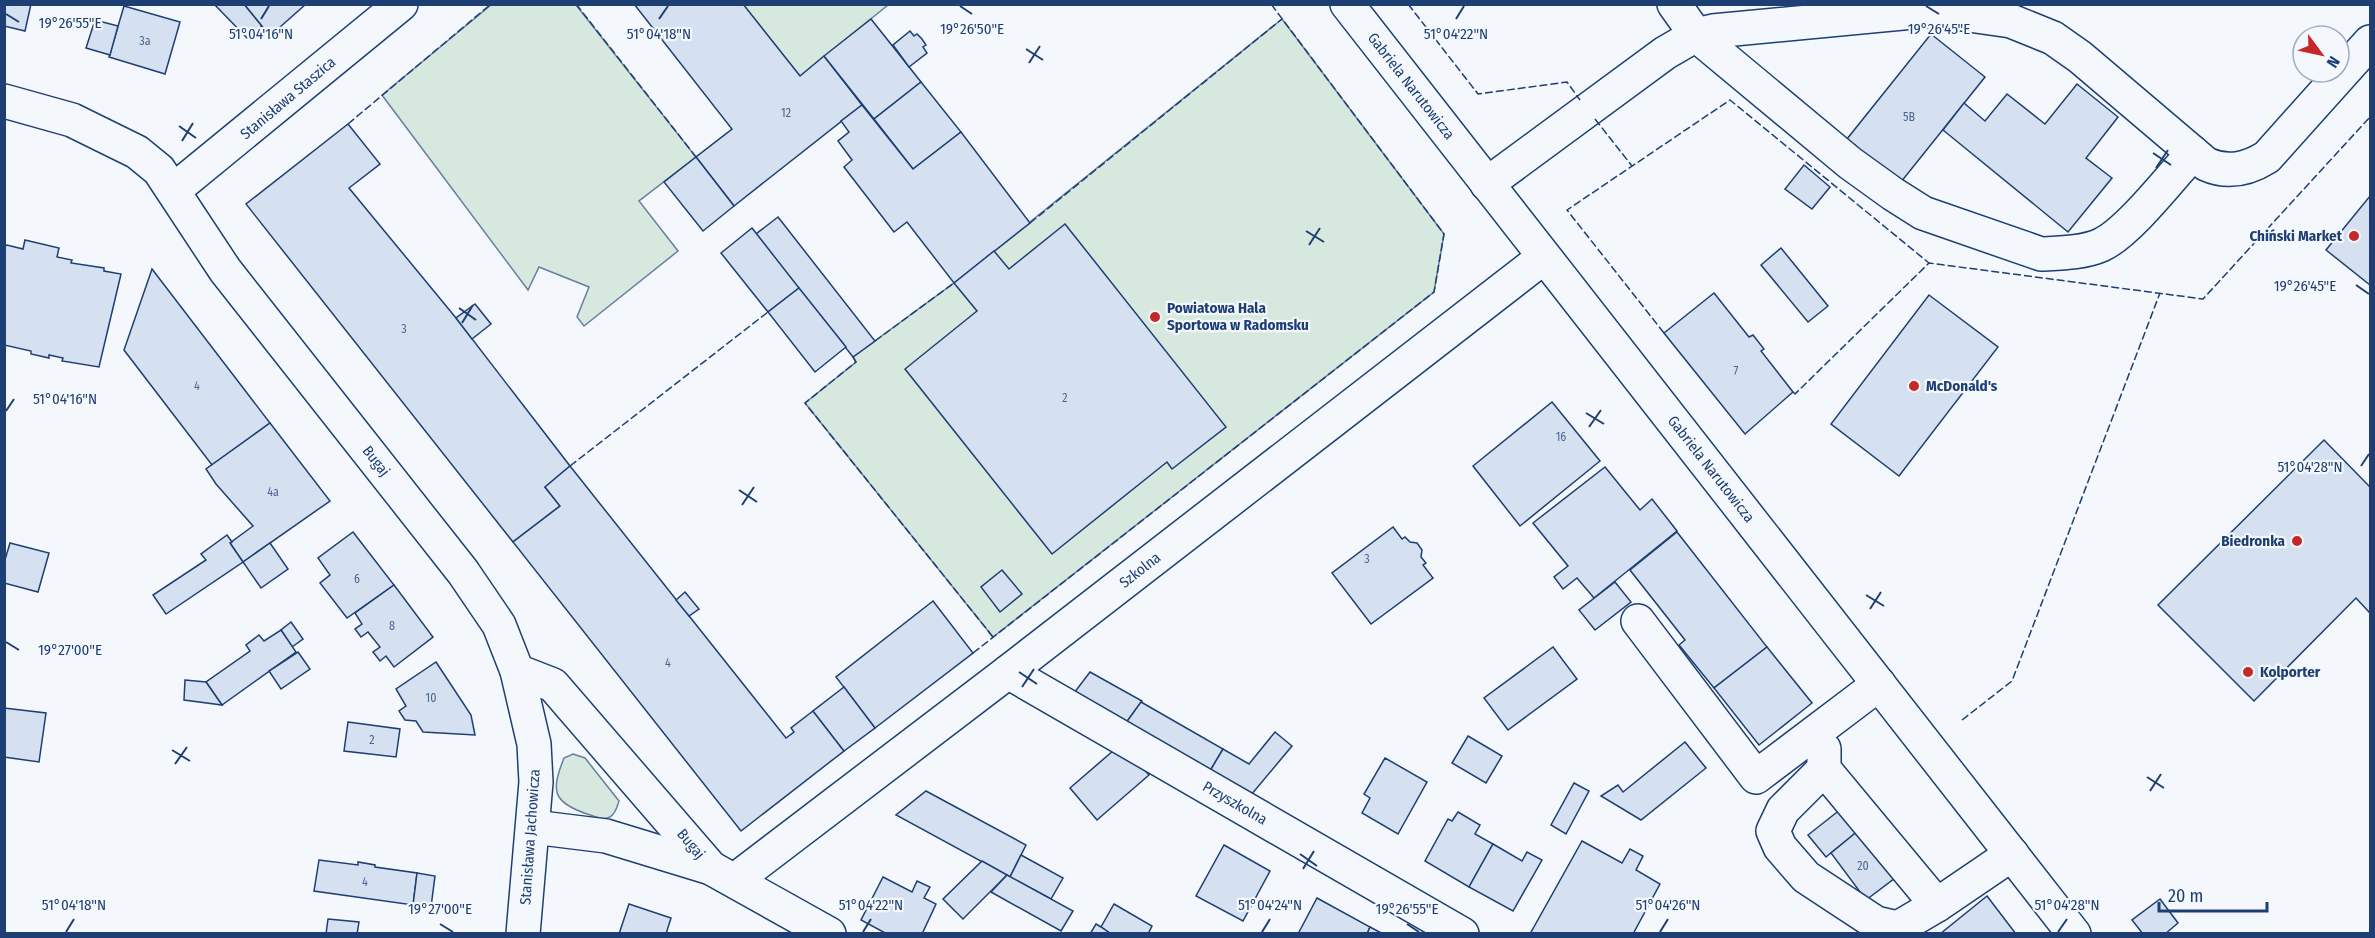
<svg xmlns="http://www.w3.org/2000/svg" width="2375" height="938" font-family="'Fira Sans Condensed',sans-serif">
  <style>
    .green { fill: #d7e8df; stroke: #687fa3; stroke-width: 1.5 }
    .building { fill: #d5e0f0; stroke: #1d3f73; stroke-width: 1.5 }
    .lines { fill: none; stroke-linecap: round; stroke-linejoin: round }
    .minor-casing { stroke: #1d3f73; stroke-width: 36 }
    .major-casing { stroke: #1d3f73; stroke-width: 36 }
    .minor { stroke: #f4f7fb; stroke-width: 33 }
    .major { stroke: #f4f7fb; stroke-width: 33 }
    .fence { stroke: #1d3f73; stroke-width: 1.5; stroke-dasharray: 8 3; stroke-linecap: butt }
    .ticks { fill: none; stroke: #1d3f73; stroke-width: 2 }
    .poi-dot { fill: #c62828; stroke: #f4f7fb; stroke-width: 2 }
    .labels { text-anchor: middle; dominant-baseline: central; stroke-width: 4.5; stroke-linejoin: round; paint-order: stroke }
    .number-label { font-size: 12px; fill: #4b6792 }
    .street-label { font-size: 15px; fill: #1d3f73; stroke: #f4f7fb }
    .poi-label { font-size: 15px; font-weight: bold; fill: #1d3f73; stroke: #f4f7fb; text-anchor: start }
    .ticks-label { font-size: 15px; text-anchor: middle; fill: #1d3f73; stroke: #f4f7fb; stroke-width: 4.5; stroke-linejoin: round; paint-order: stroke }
  </style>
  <rect width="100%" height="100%" fill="#f4f7fb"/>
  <g class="green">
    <path d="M491,5H576L696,157L639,201L678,251L584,326L577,317L589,287L539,267L528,290L382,95Z"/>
    <path d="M743,5H888L800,76Z"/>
    <path d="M1282,19L1444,234L1434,292L993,637L805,403L856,362L853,357L954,283Z"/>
    <path d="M573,754L585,758L619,801C617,807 616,813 610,817C603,821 595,816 587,814C552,802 551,791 564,758Z"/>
  </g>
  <g class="building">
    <path d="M4,4H31L25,31L4,26Z"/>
    <path d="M214,4H244L262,26L247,38Z"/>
    <path d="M244,4H306L270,36Z"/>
    <path d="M634,4H743L800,76L824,56L862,105L734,206L696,157L732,129Z"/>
    <path d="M124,6L180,22L165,74L109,57Z"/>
    <path d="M871,19L921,82L874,119L824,56Z"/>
    <path d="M95,20L118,26L110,55L86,48Z"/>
    <path d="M910,31L914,36L917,34L922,39L926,45L923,47L927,53L909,67L893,45Z"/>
    <path d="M1931,34L1985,77L1901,182L1847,139Z"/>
    <path d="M921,82L961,132L913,169L874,119Z"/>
    <path d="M2077,84L2118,117L2086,158L2112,178L2068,232L1943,130L1964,103L1985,121L2007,94L2045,124Z"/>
    <path d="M862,105L913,169L961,132L1030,223L954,283L907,222L894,232L844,167L852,160L838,141L849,132L841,121Z"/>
    <path d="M348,124L380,164L349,188L456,318L570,466L545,487L560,506L513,542L246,204Z"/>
    <path d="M696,157L734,206L703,231L664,182Z"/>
    <path d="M1804,165L1830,187L1812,209L1785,189Z"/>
    <path d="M2370,196V285L2326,250Z"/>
    <path d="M778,217L875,341L853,357L756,234Z"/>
    <path d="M1065,224L1226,427L1172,469L1167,462L1052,554L905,369L977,311L954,283L994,251L1009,269Z"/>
    <path d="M752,228L799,288L768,312L721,253Z"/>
    <path d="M25,240L59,248L57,257L72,260L71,263L104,268V271L121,274L99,367L62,361L63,358L49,355V358L31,354V351L4,345V247L7,245L23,249Z"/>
    <path d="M1781,248L1828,306L1808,322L1761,265Z"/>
    <path d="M152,269L270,423L212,465L124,350Z"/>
    <path d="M799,288L846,347L815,372L768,312Z"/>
    <path d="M1714,293L1749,337L1753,335L1764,349L1761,351L1793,392L1745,434L1664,333Z"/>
    <path d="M1929,295L1998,347L1899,476L1831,424Z"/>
    <path d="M475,304L491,324L472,339L456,318Z"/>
    <path d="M1552,402L1600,461L1520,526L1473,466Z"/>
    <path d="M270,423L330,501L243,562L230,543L253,526L216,484L206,469Z"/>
    <path d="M2324,440L2370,487V613L2356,598L2254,701L2158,605Z"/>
    <path d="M570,466L786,738L794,732L791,728L813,711L844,751L741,831L513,542L560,506L545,487Z"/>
    <path d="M1605,467L1640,510L1652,499L1677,531L1594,598L1577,578L1563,589L1554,577L1568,566L1533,523Z"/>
    <path d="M1393,527L1402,539L1405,537L1410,542L1417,543L1422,550L1421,557L1426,563L1423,565L1433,578L1371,624L1332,573Z"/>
    <path d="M353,532L394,585L347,618L320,583L330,575L318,558Z"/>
    <path d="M1677,532L1767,647L1714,688L1679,645L1685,640L1630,570Z"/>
    <path d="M227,535L232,542L230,543L243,562L166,614L153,595L206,560L201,554Z"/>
    <path d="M10,543L49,553L38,592L4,583V563Z"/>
    <path d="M270,543L288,569L261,588L243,562Z"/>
    <path d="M1002,570L1022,594L1000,612L981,587Z"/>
    <path d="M1615,582L1631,602L1595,630L1579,610Z"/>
    <path d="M394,585L433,637L394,667L386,656L380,661L373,652L380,647L368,632L361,637L355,629L362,624L355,613Z"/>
    <path d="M685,592L699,609L689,616L676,600Z"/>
    <path d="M933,601L973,653L875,728L836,677Z"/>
    <path d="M291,622L303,639L292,647L281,630Z"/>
    <path d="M281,630L296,652L222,705L206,682L250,651L246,645L259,635L264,641Z"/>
    <path d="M1553,647L1577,679L1508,730L1484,698Z"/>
    <path d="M1767,647L1812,703L1759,745L1714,688Z"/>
    <path d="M298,652L310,669L281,689L269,671Z"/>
    <path d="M436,662L471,715L475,735L423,732L416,721L405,720L399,711L406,706L396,689Z"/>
    <path d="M1090,672L1142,701L1123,727L1071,697Z"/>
    <path d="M185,680L206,682L222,705L184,700Z"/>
    <path d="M844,687L875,728L844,751L813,711Z"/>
    <path d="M1141,702L1223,749L1207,776L1123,727Z"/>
    <path d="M4,708L46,713L39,762L4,757Z"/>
    <path d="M348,722L400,729L396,757L344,751Z"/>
    <path d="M1275,732L1292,746L1246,801L1207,776L1223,749L1249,764Z"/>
    <path d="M1468,736L1502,756L1486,783L1452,763Z"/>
    <path d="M1685,742L1706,768L1641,820L1601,796L1618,785L1623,792Z"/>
    <path d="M1121,744L1149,775L1097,820L1070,788Z"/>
    <path d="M1385,758L1427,782L1398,834L1362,813L1370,798L1364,794Z"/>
    <path d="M1574,783L1589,791L1566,834L1551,825Z"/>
    <path d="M926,791L1026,845L1010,877L896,815Z"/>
    <path d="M1841,809L1858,831L1826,857L1808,835Z"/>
    <path d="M1458,812L1480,825L1475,834L1493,844L1469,887L1425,861L1448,819L1452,821Z"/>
    <path d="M1859,830L1895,878L1866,900L1831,853Z"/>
    <path d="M1582,841L1622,863L1630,849L1643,856L1636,870L1660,884L1633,934H1530Z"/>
    <path d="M1493,844L1522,861L1527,852L1542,860L1513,911L1469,887Z"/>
    <path d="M1224,845L1270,871L1243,921L1196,896Z"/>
    <path d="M1021,855L1063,878L1051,899L1010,877Z"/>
    <path d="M319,860L358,865V862L375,865V867L417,873L413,905L314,891Z"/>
    <path d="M982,861L1007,875L963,919L943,899Z"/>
    <path d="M417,873L435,876L431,907L413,905Z"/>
    <path d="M1007,875L1073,911L1061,931L991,892Z"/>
    <path d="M883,877L912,892L917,881L930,887L924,898L936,904L922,934H887L861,920Z"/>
    <path d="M1987,896L2016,934H1940Z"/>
    <path d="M1317,898L1370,927L1367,934H1298Z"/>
    <path d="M2160,899L2178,923L2165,934H2143L2132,920Z"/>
    <path d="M629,904L671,918L666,934H619Z"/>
    <path d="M1114,904L1152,926L1148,934H1111L1101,927Z"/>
    <path d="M328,919L359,922L357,934H326Z"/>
    <path d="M1096,924L1101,927L1111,934H1090Z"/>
    <path d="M1370,927L1383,934H1367Z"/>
  </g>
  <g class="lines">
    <g class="minor-casing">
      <g id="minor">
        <path d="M1674,4L1696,35L1850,163L1893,194L1923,213L2041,254C2060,253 2083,253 2101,245C2128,233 2172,176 2193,153"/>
        <path d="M4,101L72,120L137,152L159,170L225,270L463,572L499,625L517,671L534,744L536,782L523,934"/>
        <path d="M1487,184L1665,53L1696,35L1713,31L1934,10L2011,21L2053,38L2080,57L2206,164C2228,174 2248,169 2267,157L2370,42"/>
        <path d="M174,190L401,4"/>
        <path d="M1638,621L1756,777L1879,684"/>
        <path d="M517,671L553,685L711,868"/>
        <path d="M1008,672L1462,934"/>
        <path d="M1824,749V769L1937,905"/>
        <path d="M1824,769L1783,810L1773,831L1780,847L1806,877L1876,923L1898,928L1937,905L2012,854"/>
        <path d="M533,827L606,836L711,868L829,934"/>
        <path d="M735,880L1008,672L1544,257"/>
      </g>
    </g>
    <g class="major-casing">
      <path id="major" d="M1347,4L2074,934"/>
    </g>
    <use href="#minor" class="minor"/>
    <use href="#major" class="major"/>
    <g class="fence">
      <path d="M576,4L696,157"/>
      <path d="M1408,4L1478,94L1567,82L1580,100"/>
      <path d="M1595,119L1632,166"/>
      <path d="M348,124L491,4"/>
      <path d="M1030,223L1282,19"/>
      <path d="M1664,333L1567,210L1730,100L1929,263"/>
      <path d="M875,341L954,283"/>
      <path d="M853,357L856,362L805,403L993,637"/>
      <path d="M1793,392L1795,394L1929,263L2203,299L2370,117"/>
      <path d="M570,466L768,312"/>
      <path d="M973,653L1434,292L1444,234L1271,4"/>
      <path d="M1962,720L2012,681L2160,293"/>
    </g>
  </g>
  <path class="ticks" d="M960,6L972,14M1926,6L1939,14M6,14L19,22M261,19L269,6M659,19L668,6M1456,19L1464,6M1026,49L1043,60M1029,63L1040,46M179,126L196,138M182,141L193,123M2153,153L2171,165M2156,168L2168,150M1306,231L1324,242M1309,245L1320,228M2356,285L2369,294M459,308L476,320M462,323L473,305M6,411L14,399M1586,413L1604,424M1589,427L1601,410M2361,466L2369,454M739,490L757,502M742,505L754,487M1866,595L1884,606M1870,609L1881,592M6,642L19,650M1019,672L1037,684M1022,687L1034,669M172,750L190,761M175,764L187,747M2147,777L2164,788M2150,791L2161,774M1300,854L1317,866M1303,869L1314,851M440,924L453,932M1407,924L1419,932M66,932L74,919M863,932L871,919M1262,932L1270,919M1660,932L1668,919M2058,932L2067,919"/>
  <g class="poi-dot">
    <circle cx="2354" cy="236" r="6"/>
    <circle cx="1155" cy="317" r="6"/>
    <circle cx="1914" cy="386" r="6"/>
    <circle cx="2297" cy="541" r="6"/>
    <circle cx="2248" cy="672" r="6"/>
  </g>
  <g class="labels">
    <g class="number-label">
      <text x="145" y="41">3a</text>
      <text x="786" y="113">12</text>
      <text x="1909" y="117">5B</text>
      <text x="404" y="329">3</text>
      <text x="1736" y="371">7</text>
      <text x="197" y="386">4</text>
      <text x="1065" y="398">2</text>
      <text x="1561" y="437">16</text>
      <text x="273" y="492">4a</text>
      <text x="1367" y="559">3</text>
      <text x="357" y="579">6</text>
      <text x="392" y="626">8</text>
      <text x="668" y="663">4</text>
      <text x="431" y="698">10</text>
      <text x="372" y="740">2</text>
      <text x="1863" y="866">20</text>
      <text x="365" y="882">4</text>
    </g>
    <g class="street-label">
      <text transform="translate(1411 86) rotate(52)">Gabriela Narutowicza</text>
      <text transform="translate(288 98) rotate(-40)">Stanisława Staszica</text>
      <text transform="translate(376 461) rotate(52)">Bugaj</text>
      <text transform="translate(1711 469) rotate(52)">Gabriela Narutowicza</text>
      <text transform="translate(1140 570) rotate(-38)">Szkolna</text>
      <text transform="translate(1235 803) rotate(30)">Przyszkolna</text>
      <text transform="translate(530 837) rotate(-86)">Stanisława Jachowicza</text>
      <text transform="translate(691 844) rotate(50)">Bugaj</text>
    </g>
    <g class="poi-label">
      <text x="2342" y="236" text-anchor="end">Chiński Market</text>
      <text x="1167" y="308">Powiatowa Hala<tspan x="1167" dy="17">Sportowa w Radomsku</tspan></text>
      <text x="1926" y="386">McDonald's</text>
      <text x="2285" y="541" text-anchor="end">Biedronka</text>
      <text x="2260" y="672">Kolporter</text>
    </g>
  </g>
  <g class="ticks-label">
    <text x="70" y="28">19°26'55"E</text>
    <text x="972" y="34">19°26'50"E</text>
    <text x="1939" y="34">19°26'45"E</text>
    <text x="261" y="39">51°04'16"N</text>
    <text x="659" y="39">51°04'18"N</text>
    <text x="1456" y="39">51°04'22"N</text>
    <text x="2305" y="291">19°26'45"E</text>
    <text x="65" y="404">51°04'16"N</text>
    <text x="2310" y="472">51°04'28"N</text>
    <text x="70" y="655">19°27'00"E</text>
    <text x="74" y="910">51°04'18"N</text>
    <text x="871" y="910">51°04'22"N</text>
    <text x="1270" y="910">51°04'24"N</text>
    <text x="1668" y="910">51°04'26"N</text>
    <text x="2067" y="910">51°04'28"N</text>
    <text x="440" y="914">19°27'00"E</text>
    <text x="1407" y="914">19°26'55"E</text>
  </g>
  <rect width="2375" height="938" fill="none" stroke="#1d3f73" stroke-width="12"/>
  <g transform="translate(2321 54) rotate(123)"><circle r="28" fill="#f4f7fb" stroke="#9eadc5" stroke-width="1.5"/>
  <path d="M0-4.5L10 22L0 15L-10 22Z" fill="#c62828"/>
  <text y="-9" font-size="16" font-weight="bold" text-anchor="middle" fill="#1d3f73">N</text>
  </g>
  <path d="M2159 902v9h108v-9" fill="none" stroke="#1d3f73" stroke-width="3"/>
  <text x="2168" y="902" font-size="18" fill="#1d3f73" stroke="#f4f7fb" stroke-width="4.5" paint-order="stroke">20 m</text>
</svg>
